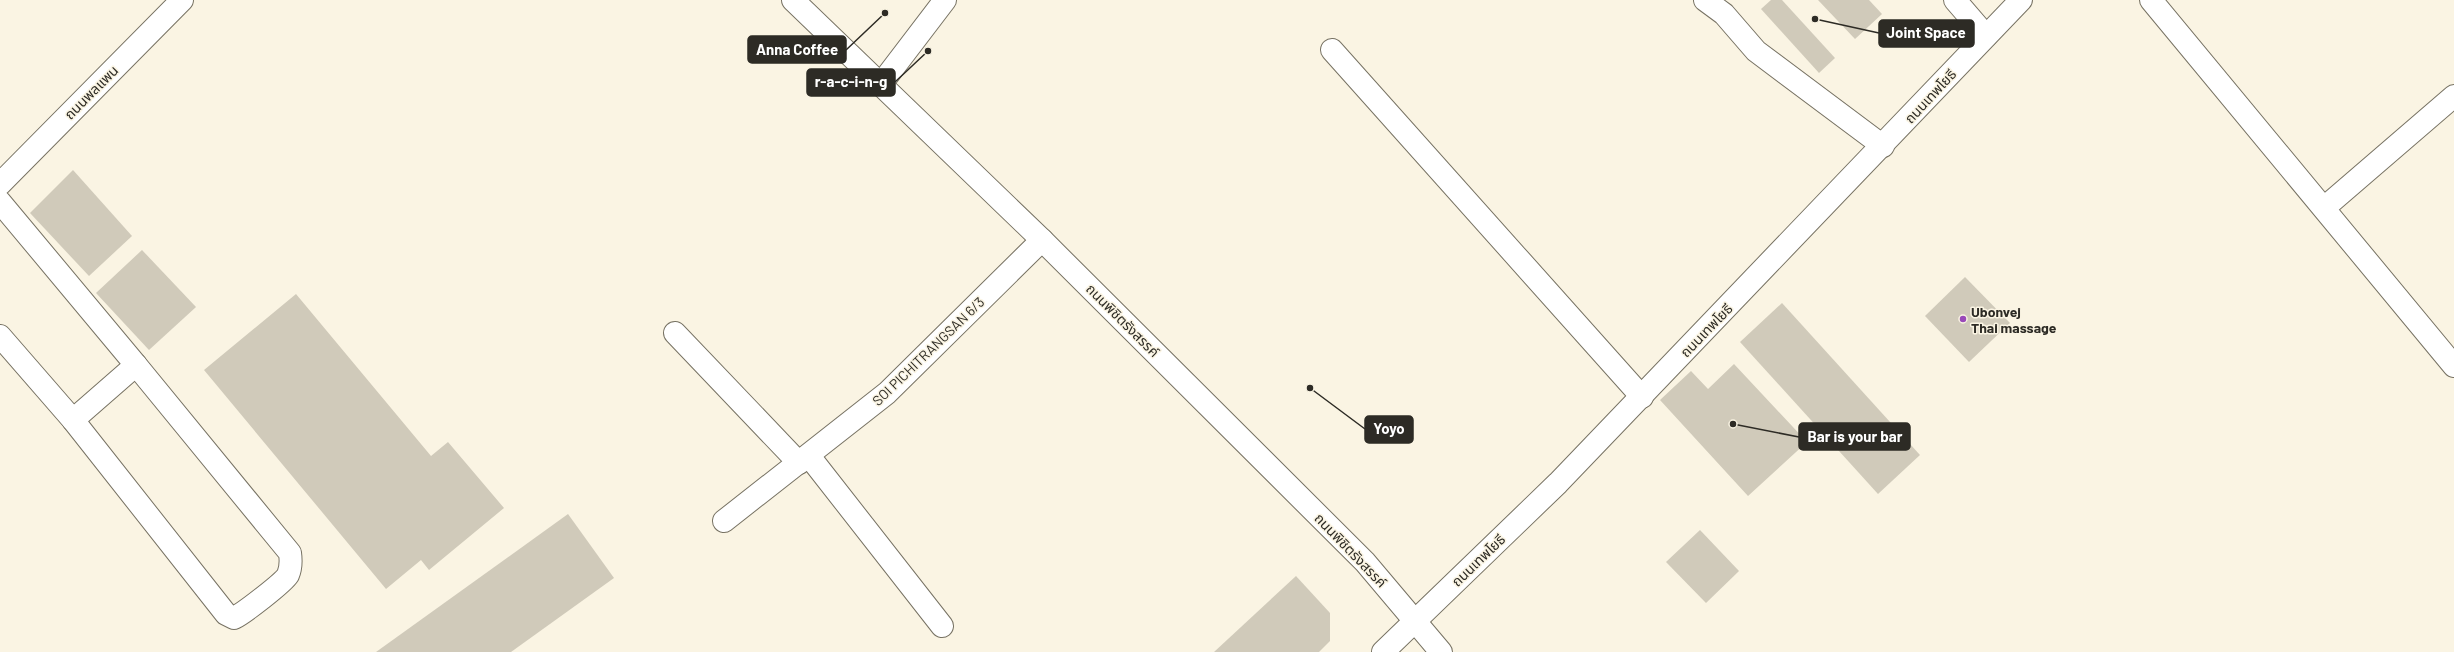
<svg xmlns="http://www.w3.org/2000/svg" width="2454" height="652" font-family="Barlow,'Noto Sans Thai',sans-serif">
  <style>
    .building { fill: #d0caba }
    .lines { fill: none; stroke-linecap: round; stroke-linejoin: round }
    .minor-casing { stroke: #777263; stroke-width: 24 }
    .minor { stroke: #fff; stroke-width: 22 }
    .poi-dot { fill: #9949b9; stroke: #faf4e3; stroke-width: 1.5 }
    .labels { text-anchor: middle; dominant-baseline: central; stroke-width: 3; stroke-linejoin: round; paint-order: stroke }
    .street-label { font-size: 14px; fill: #2d2b25; stroke: #faf4e3 }
    .poi-label { font-size: 14px; font-weight: bold; fill: #2d2b25; stroke: #faf4e3; text-anchor: start }
    .leader { fill: none; stroke: #2d2b25; stroke-width: 1.5 }
    .callout-dot { fill: #2d2b25; stroke: #faf4e3; stroke-width: 1.5 }
    .callout { fill: #2d2b25; stroke: #2d2b25; stroke-width: 1.5 }
    .callout-label { font-size: 15px; text-anchor: middle; font-weight: bold; fill: #fff }
  </style>
  <rect width="100%" height="100%" fill="#faf4e3"/>
  <g class="building">
    <path d="M1771,0H1782L1835,58L1819,73L1761,9Z"/>
    <path d="M1818,0H1869L1882,14L1855,39Z"/>
    <path d="M73,170L132,236L89,276L30,213Z"/>
    <path d="M142,250L196,307L149,350L96,293Z"/>
    <path d="M1965,277L2010,323L1969,362L1925,316Z"/>
    <path d="M296,294L431,456L448,442L504,508L429,570L421,560L386,589L204,370Z"/>
    <path d="M1782,303L1920,455L1878,494L1740,342Z"/>
    <path d="M1734,364L1807,442L1748,496L1660,400L1691,371L1708,389Z"/>
    <path d="M568,514L614,578L511,652H376Z"/>
    <path d="M1700,530L1739,571L1706,603L1666,562Z"/>
    <path d="M1296,576L1330,613V641L1319,652H1214Z"/>
  </g>
  <g class="lines">
    <g class="minor-casing">
      <g id="minor">
        <path d="M793,0L1042,240L1365,562L1441,652"/>
        <path d="M1705,0L1724,14L1756,51L1883,146"/>
        <path d="M1955,0L1986,36"/>
        <path d="M2151,0L2454,366"/>
        <path d="M1332,50L1642,397"/>
        <path d="M881,84L945,0"/>
        <path d="M0,184L182,0"/>
        <path d="M0,202L136,365L73,420"/>
        <path d="M2324,208L2454,96"/>
        <path d="M675,333L799,463"/>
        <path d="M0,336L73,420L226,614L234,618C244,613 283,583 288,575C291,568 291,560 290,553L136,365"/>
        <path d="M809,456L942,626"/>
        <path d="M724,521L887,393L1042,240"/>
        <path d="M1383,652L1558,483L2021,0"/>
      </g>
    </g>
    <use href="#minor" class="minor"/>
  </g>
  <circle class="poi-dot" cx="1963" cy="319" r="4"/>
  <g class="labels">
    <g class="street-label">
      <text transform="translate(91 92) rotate(-45)">ถนนพลแพน</text>
      <text transform="translate(1930 96) rotate(-47)">ถนนเทพโยธี</text>
      <text transform="translate(1123 320) rotate(45)">ถนนพิชิตรังสรรค์</text>
      <text transform="translate(1706 330) rotate(-46)">ถนนเทพโยธี</text>
      <text transform="translate(928 351) rotate(-44)">SOI PICHITRANGSAN 6/3</text>
      <text transform="translate(1351 550) rotate(46)">ถนนพิชิตรังสรรค์</text>
      <text transform="translate(1478 560) rotate(-44)">ถนนเทพโยธี</text>
    </g>
    <g class="poi-label">
      <text x="1971" y="311">Ubonvej<tspan x="1971" dy="16">Thai massage</tspan></text>
    </g>
  </g>
  <path class="leader" d="M1815 19L1879 33M885 13L846 50M928 51L895 82M1310 388L1365 429M1733 424L1799 437"/>
  <g class="callout-dot">
    <circle cx="1815" cy="19" r="4"/>
    <circle cx="885" cy="13" r="4"/>
    <circle cx="928" cy="51" r="4"/>
    <circle cx="1310" cy="388" r="4"/>
    <circle cx="1733" cy="424" r="4"/>
  </g>
  <g class="callout">
    <rect x="1879" y="20" width="95" height="27" rx="4"/>
    <rect x="748" y="36" width="98" height="27" rx="4"/>
    <rect x="807" y="69" width="88" height="27" rx="4"/>
    <rect x="1365" y="416" width="48" height="27" rx="4"/>
    <rect x="1799" y="423" width="111" height="27" rx="4"/>
  </g>
  <g class="callout-label">
    <text x="1926" y="38">Joint Space</text>
    <text x="797" y="55">Anna Coffee</text>
    <text x="851" y="87">r-a-c-i-n-g</text>
    <text x="1389" y="434">Yoyo</text>
    <text x="1855" y="442">Bar is your bar</text>
  </g>
</svg>
